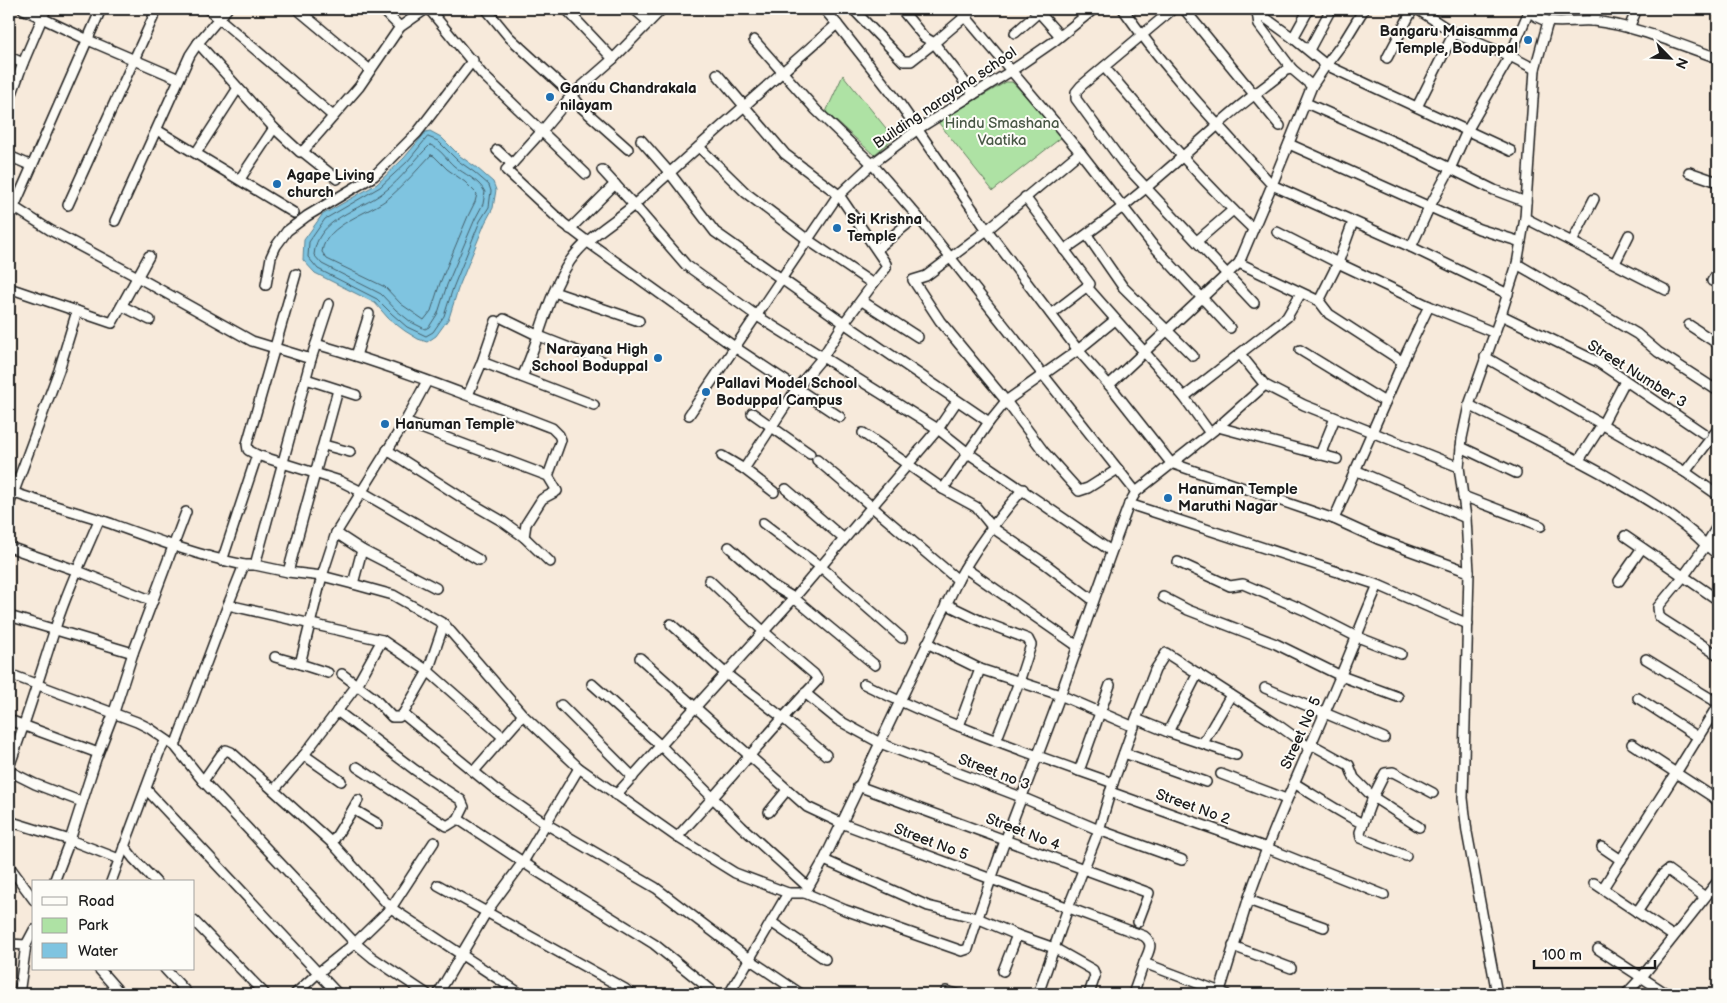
<svg xmlns="http://www.w3.org/2000/svg" width="1727" height="1003" font-family="'Balsamiq Sans',sans-serif">
  <style>
    .green { fill: #aee2a4; stroke: #657f60 }
    .water { fill: #7fc4e0; stroke: #578192 }
    .lines { fill: none; stroke-linecap: round; stroke-linejoin: round }
    .shore { stroke: #445f6a; stroke-width: 1 }
    .minor-casing { stroke: #1c1c1c; stroke-width: 12 }
    .minor { stroke: #fdfcf7; stroke-width: 9 }
    .poi-dot { fill: #1f6fb2; stroke: #fdfcf7; stroke-width: 2 }
    .labels { text-anchor: middle; dominant-baseline: central; stroke-width: 4; stroke-linejoin: round; paint-order: stroke }
    .poi-label { font-size: 15px; font-weight: bold; fill: #1c1c1c; stroke: #fdfcf7; text-anchor: start }
    .street-label { font-size: 15px; fill: #1c1c1c; stroke: #fdfcf7 }
    .park-label { font-size: 15px; fill: #485745; stroke: #fdfcf7 }
  </style>
  <rect width="100%" height="100%" fill="#f7eadb"/>
  <filter id="ink" filterUnits="userSpaceOnUse"><feTurbulence type="fractalNoise" baseFrequency=".02" numOctaves="2"/><feDisplacementMap in="SourceGraphic" scale="10" xChannelSelector="R" yChannelSelector="G"/><feConvolveMatrix kernelMatrix="1 2 1 2 8 2 1 2 1" color-interpolation-filters="sRGB"/></filter>
  <g filter="url(#ink)">
    <g class="green">
      <path d="M843,75L894,138L874,155L826,112Z"/>
      <path d="M1006,82H1012L1046,117L1062,137L993,191L938,122Z"/>
    </g>
    <path class="water" d="M430,131L441,137L460,156L477,168L493,182L496,190L493,208L485,223L458,289L449,318L436,336L427,342L418,339L405,331L388,318L375,303L315,273L303,260L304,240L322,215L377,184L404,158L426,132Z"/>
    <g class="lines">
      <g class="shore">
        <path d="M428,137L438,141L457,160L474,172L489,185L491,191L489,207L480,221L453,288L444,316L433,332L426,336L407,327L392,314L377,299L318,269L308,257L309,242L325,219L380,187L407,162Z"/>
        <path d="M430,145C440,148 446,159 454,166C464,174 479,180 485,192L483,204L475,219L447,285L438,313L429,327L425,329L411,322L396,310L381,294L322,264L314,255C317,218 359,211 384,192C402,179 414,160 430,145Z"/>
        <path d="M431,155L434,156L447,169L465,182L477,194L475,202L468,216L440,283L431,311L424,320L401,304L385,287L327,259L322,252C325,224 371,213 390,197C405,184 418,169 431,155Z"/>
      </g>
      <g class="minor-casing">
        <g id="minor">
          <path d="M23,9L88,40L179,79"/>
          <path d="M208,9L333,116"/>
          <path d="M297,9L370,70"/>
          <path d="M382,9L400,27L426,9"/>
          <path d="M429,9L482,74L586,174"/>
          <path d="M486,9L509,37L572,95L582,108L628,149"/>
          <path d="M566,9L613,59"/>
          <path d="M634,9L649,22"/>
          <path d="M853,9L903,61H911L934,43L974,94"/>
          <path d="M901,9L924,37L934,43L974,9"/>
          <path d="M959,9L1080,152L987,230L926,276L913,280L940,321L1006,401L1078,350L1115,320"/>
          <path d="M1036,9L1060,36"/>
          <path d="M1173,9L1081,86L1076,92V99L1123,163L1254,303"/>
          <path d="M1184,9L1280,126"/>
          <path d="M1253,9L1293,38L1326,65L1511,151"/>
          <path d="M1260,9L1257,12L1259,25L1292,69"/>
          <path d="M1364,9L1345,40L1326,65L1312,86L1272,185L1411,247L1508,294"/>
          <path d="M1417,9L1454,33L1510,56L1535,69"/>
          <path d="M1528,9C1543,29 1571,19 1593,21C1633,25 1680,45 1718,58"/>
          <path d="M1592,21L1599,9"/>
          <path d="M837,24L900,104L987,230L1078,350L1115,392L1171,463L1334,519L1378,539L1469,572"/>
          <path d="M1629,28L1637,9"/>
          <path d="M1015,33L1039,12"/>
          <path d="M1293,38L1309,9"/>
          <path d="M754,40L816,110L872,164L919,218L1136,492"/>
          <path d="M198,43L274,128L300,152L305,149L359,87L400,27"/>
          <path d="M1309,50L1331,9"/>
          <path d="M9,57L23,63"/>
          <path d="M1387,58L1413,9"/>
          <path d="M1104,67C1152,122 1199,178 1252,228"/>
          <path d="M717,74L785,154L839,195L886,264V268L873,284L844,323L822,358L797,388L744,469L774,492"/>
          <path d="M9,102L23,63L46,9"/>
          <path d="M1306,103L1419,153L1494,190L1526,202"/>
          <path d="M1417,107L1454,33"/>
          <path d="M157,130L294,213"/>
          <path d="M641,140L669,172L715,232L844,323L989,422"/>
          <path d="M1289,144L1479,229L1521,242"/>
          <path d="M699,147L746,193L808,240L873,284"/>
          <path d="M497,150L512,164L542,131L572,95L613,59L662,9"/>
          <path d="M303,152L337,179"/>
          <path d="M1080,152L1151,243L1230,328"/>
          <path d="M196,153L238,88"/>
          <path d="M9,156L32,166"/>
          <path d="M512,164L506,170L563,223L588,242L736,348L840,417"/>
          <path d="M602,170L634,205L686,265L757,316L938,429L968,453L1111,551"/>
          <path d="M1689,172L1718,182"/>
          <path d="M240,179L274,128"/>
          <path d="M1025,197L1090,284L1051,314"/>
          <path d="M9,204L50,230L132,274L252,341L311,359"/>
          <path d="M68,205L157,9"/>
          <path d="M14,207L101,9"/>
          <path d="M1525,218L1666,290"/>
          <path d="M115,221L190,55L198,43L227,9"/>
          <path d="M1353,222L1338,263L1319,301L1329,314L1403,362"/>
          <path d="M570,229L615,184"/>
          <path d="M1277,232L1338,263L1429,306"/>
          <path d="M1087,235L1123,287L1193,356"/>
          <path d="M1197,241L1233,210"/>
          <path d="M1572,242L1594,199"/>
          <path d="M1411,247L1430,206L1450,169L1467,131L1510,56L1529,11"/>
          <path d="M877,249L917,216"/>
          <path d="M1064,250C1118,214 1170,168 1218,125C1239,105 1264,88 1286,70L1292,69L1312,86"/>
          <path d="M1239,263L1319,301"/>
          <path d="M1615,263L1629,235"/>
          <path d="M1517,264L1637,334L1658,352L1718,391"/>
          <path d="M1718,272L1712,281L1718,284"/>
          <path d="M266,285L271,257L276,246L287,231L307,216L374,176L417,133L473,60"/>
          <path d="M1087,287L1184,397L1210,433"/>
          <path d="M9,288L112,323L149,256"/>
          <path d="M554,292L639,321"/>
          <path d="M862,301L918,337"/>
          <path d="M122,306L150,320"/>
          <path d="M1501,315L1598,362L1703,433"/>
          <path d="M504,319L539,336L605,362"/>
          <path d="M1689,325L1718,344"/>
          <path d="M316,344C397,367 474,398 552,428L559,435L561,440L548,476"/>
          <path d="M1300,350L1385,402"/>
          <path d="M1240,354L1265,385L1304,405L1459,467"/>
          <path d="M356,356L369,314"/>
          <path d="M1485,357L1685,472L1718,495"/>
          <path d="M482,362L496,321"/>
          <path d="M522,377C540,339 547,296 570,261C586,237 615,222 635,204C702,143 769,84 837,24L824,9"/>
          <path d="M306,379L356,395"/>
          <path d="M1109,385L1239,263L1272,185C1221,128 1167,72 1123,9"/>
          <path d="M468,395L482,362L594,405"/>
          <path d="M1184,397L1287,317L1301,293"/>
          <path d="M1469,405C1514,428 1560,450 1605,475C1640,495 1677,516 1706,545L1683,577L1658,607L1659,616L1662,619L1718,655"/>
          <path d="M752,413L810,454"/>
          <path d="M689,415L836,198L872,164L918,129L1011,71L1053,42L1094,9"/>
          <path d="M405,422L548,476L557,491L542,499L526,524L524,537"/>
          <path d="M1218,427L1337,459"/>
          <path d="M863,433L943,489L989,422L1006,401L1044,452L1079,491L1088,488L1118,469"/>
          <path d="M324,445L350,452"/>
          <path d="M1461,447L1516,473"/>
          <path d="M387,450L464,499L502,521L524,537L550,562"/>
          <path d="M257,455L340,481L362,492L479,560"/>
          <path d="M1320,455L1335,418"/>
          <path d="M722,456L744,469"/>
          <path d="M817,460L958,580"/>
          <path d="M1579,460L1603,423L1625,381"/>
          <path d="M1355,470L1466,518"/>
          <path d="M1685,472L1718,429"/>
          <path d="M786,489L844,539"/>
          <path d="M943,489L976,507L993,528L1044,563L1093,600"/>
          <path d="M9,491C39,502 70,510 101,520C148,537 195,555 244,565L228,605L175,746"/>
          <path d="M1463,496L1541,526"/>
          <path d="M1129,504L1378,585L1468,624"/>
          <path d="M9,505L59,370L77,311"/>
          <path d="M1334,519L1408,350L1429,306L1495,333"/>
          <path d="M763,523L821,567L902,638"/>
          <path d="M1718,525L1706,545L1718,555"/>
          <path d="M336,533L362,550"/>
          <path d="M1625,536L1718,600"/>
          <path d="M9,547L78,571L153,601"/>
          <path d="M729,547L772,585L794,598L875,665"/>
          <path d="M222,561L257,455L248,450L247,444L296,274"/>
          <path d="M1178,562L1230,586L1243,584L1304,610L1355,636L1401,654"/>
          <path d="M244,565H255L288,572L322,576L353,584L393,595L444,624L523,715L579,768L677,837L735,873L788,893"/>
          <path d="M255,565L311,359L329,304"/>
          <path d="M965,568L1076,645"/>
          <path d="M288,572L338,390"/>
          <path d="M1619,581L1642,548"/>
          <path d="M353,584L362,550L436,588"/>
          <path d="M1163,597L1188,610L1276,644L1341,676L1398,697"/>
          <path d="M946,604L983,622L1028,639L1031,645L1019,682L996,741"/>
          <path d="M228,605L382,640L428,671L503,737"/>
          <path d="M9,616L133,653"/>
          <path d="M671,624L725,673L783,718L826,755"/>
          <path d="M927,643L980,669L1060,695L1134,727"/>
          <path d="M275,657L300,664"/>
          <path d="M640,658L807,807L841,823L1144,936C1155,944 1148,952 1144,963L1226,994"/>
          <path d="M1646,659L1718,703"/>
          <path d="M328,673L300,664L322,576L336,533L405,422L427,381"/>
          <path d="M9,674L137,722L149,728L175,746L203,781L355,943L373,958L427,994"/>
          <path d="M342,674L374,698L392,717H399L403,714L495,789L546,824L656,888L749,959L801,994"/>
          <path d="M592,684L661,746L742,827L808,887"/>
          <path d="M864,684C944,724 1029,753 1113,783"/>
          <path d="M1265,688L1384,738"/>
          <path d="M805,693L838,720L880,743L1021,797L1099,830L1182,860"/>
          <path d="M1638,698L1698,737"/>
          <path d="M561,705L633,777"/>
          <path d="M337,711L415,770L461,800L464,807L458,819L447,826L357,767"/>
          <path d="M403,714L428,671L444,624"/>
          <path d="M1136,719L1168,732L1198,673"/>
          <path d="M9,720L98,753"/>
          <path d="M959,726L980,669"/>
          <path d="M1168,732L1236,755"/>
          <path d="M1203,743L1231,695"/>
          <path d="M1311,744L1349,765L1354,778L1373,797L1419,827"/>
          <path d="M1632,744L1676,773L1718,705"/>
          <path d="M1124,753L1206,782"/>
          <path d="M304,755L341,781"/>
          <path d="M9,767C26,721 40,675 55,629C66,592 84,556 99,520"/>
          <path d="M9,771L35,784L82,802"/>
          <path d="M474,771L523,715"/>
          <path d="M1079,771L1110,685"/>
          <path d="M1221,774L1286,799"/>
          <path d="M203,781L221,755L226,750L231,752L332,843L391,908L521,994"/>
          <path d="M1294,783C1317,797 1339,812 1363,824L1373,797L1385,773L1393,772L1433,793"/>
          <path d="M858,786L1149,893L1138,922"/>
          <path d="M1718,788L1713,797L1718,802"/>
          <path d="M146,789L338,994"/>
          <path d="M274,790L304,755L357,685L382,640"/>
          <path d="M1110,792L1267,848L1384,895"/>
          <path d="M616,795L794,598L938,429L957,401"/>
          <path d="M353,809L358,800"/>
          <path d="M769,812L787,790"/>
          <path d="M458,819L538,872L654,944L716,994"/>
          <path d="M15,823L70,840L119,859"/>
          <path d="M1363,824L1360,832L1361,838L1406,856"/>
          <path d="M677,837C725,786 769,731 818,680L814,674L763,631L709,580"/>
          <path d="M332,843L353,809L378,824"/>
          <path d="M124,846L134,859L156,882"/>
          <path d="M1602,847L1621,860"/>
          <path d="M824,860L928,906L977,918L1017,935L1054,948L1093,970L1095,976L1089,994"/>
          <path d="M9,866L34,900"/>
          <path d="M54,882L70,840L96,759L114,712L133,653L186,512"/>
          <path d="M111,882L159,753L166,740"/>
          <path d="M1594,883L1673,936"/>
          <path d="M438,885L625,989L631,994"/>
          <path d="M1603,888L1676,773L1713,797"/>
          <path d="M805,893L845,910L962,951L968,949C994,863 1029,781 1060,696C1083,632 1105,568 1129,504L1136,492L1218,427L1265,385"/>
          <path d="M1637,912L1663,874L1668,870L1705,897"/>
          <path d="M194,921L265,994"/>
          <path d="M771,922L825,959"/>
          <path d="M1324,927L1248,900C1274,824 1309,751 1340,677C1353,647 1364,616 1378,585"/>
          <path d="M9,944L26,945L19,994"/>
          <path d="M26,945L34,930"/>
          <path d="M1233,946L1291,968"/>
          <path d="M1598,949L1667,994"/>
          <path d="M99,969L121,994"/>
          <path d="M165,969L188,994"/>
          <path d="M1003,971L1017,935"/>
          <path d="M946,991L957,994"/>
          <path d="M295,994L318,973L355,943L391,908L434,842"/>
          <path d="M438,994L487,911L523,862L579,768"/>
          <path d="M729,994L788,893H805L824,860L958,580C975,548 999,517 1023,489"/>
          <path d="M1038,994L1068,908L1099,830L1113,783L1136,719L1155,670L1166,653L1278,725L1310,748"/>
          <path d="M1133,994L1144,963"/>
          <path d="M1219,994L1248,900"/>
          <path d="M1497,994L1467,832L1463,798L1469,572L1466,518L1459,467L1462,438L1469,405L1501,315L1517,264L1525,218L1535,69L1548,22"/>
          <path d="M1626,994L1641,978L1718,881"/>
        </g>
      </g>
      <use href="#minor" class="minor"/>
    </g>
  </g>
  <g class="poi-dot">
    <circle cx="1528" cy="40" r="5"/>
    <circle cx="550" cy="97" r="5"/>
    <circle cx="277" cy="184" r="5"/>
    <circle cx="837" cy="228" r="5"/>
    <circle cx="658" cy="358" r="5"/>
    <circle cx="706" cy="392" r="5"/>
    <circle cx="385" cy="424" r="5"/>
    <circle cx="1168" cy="498" r="5"/>
  </g>
  <g class="labels">
    <g class="poi-label">
      <text x="1518" y="31" text-anchor="end">Bangaru Maisamma<tspan x="1518" dy="17">Temple, Boduppal</tspan></text>
      <text x="560" y="88">Gandu Chandrakala<tspan x="560" dy="17">nilayam</tspan></text>
      <text x="287" y="175">Agape Living<tspan x="287" dy="17">church</tspan></text>
      <text x="847" y="219">Sri Krishna<tspan x="847" dy="17">Temple</tspan></text>
      <text x="648" y="349" text-anchor="end">Narayana High<tspan x="648" dy="17">School Boduppal</tspan></text>
      <text x="716" y="383">Pallavi Model School<tspan x="716" dy="17">Boduppal Campus</tspan></text>
      <text x="395" y="424">Hanuman Temple</text>
      <text x="1178" y="489">Hanuman Temple<tspan x="1178" dy="17">Maruthi Nagar</tspan></text>
    </g>
    <g class="street-label">
      <text transform="translate(945 98) rotate(-34)">Building narayana school</text>
      <text transform="translate(1637 374) rotate(32)">Street Number 3</text>
      <text transform="translate(1301 733) rotate(-66)">Street No 5</text>
      <text transform="translate(994 772) rotate(21)">Street no 3</text>
      <text transform="translate(1193 807) rotate(20)">Street No 2</text>
      <text transform="translate(1023 832) rotate(21)">Street No 4</text>
      <text transform="translate(931 842) rotate(21)">Street No 5</text>
    </g>
    <g class="park-label">
      <text x="1002" y="123">Hindu Smashana<tspan x="1002" dy="17">Vaatika</tspan></text>
    </g>
  </g>
  <rect width="1727" height="1003" fill="none" stroke="#fdfcf7" stroke-width="30"/>
  <rect x="15" y="15" width="1697" height="973" fill="none" stroke="#1c1c1c" stroke-width="2" filter="url(#ink)"/>
  <rect x="32" y="880" width="162" height="90" fill="#fdfcf7" stroke="#a3a29f"/>
  <rect x="42" y="897" width="25" height="8" fill="#fdfcf7" stroke="#a3a29f"/>
  <text x="78" y="906" font-size="15" fill="#1c1c1c">Road</text>
  <rect x="42" y="918" width="25" height="15" fill="#aee2a4" stroke="#a3a29f"/>
  <text x="78" y="930" font-size="15" fill="#1c1c1c">Park</text>
  <rect x="42" y="943" width="25" height="15" fill="#7fc4e0" stroke="#a3a29f"/>
  <text x="78" y="956" font-size="15" fill="#1c1c1c">Water</text>
  <g transform="translate(1670 58) rotate(114)" stroke="#fdfcf7" stroke-width="4" paint-order="stroke">
  <path d="M0-4L9 19L0 12L-9 19Z" fill="#1c1c1c"/>
  <text y="-8" font-size="14" font-weight="bold" text-anchor="middle" fill="#1c1c1c">N</text>
  </g>
  <path d="M1534 960v8h121v-8" fill="none" stroke="#1c1c1c" stroke-width="2.5"/>
  <text x="1542" y="960" font-size="15" fill="#1c1c1c" stroke="#fdfcf7" stroke-width="4" paint-order="stroke">100 m</text>
</svg>
